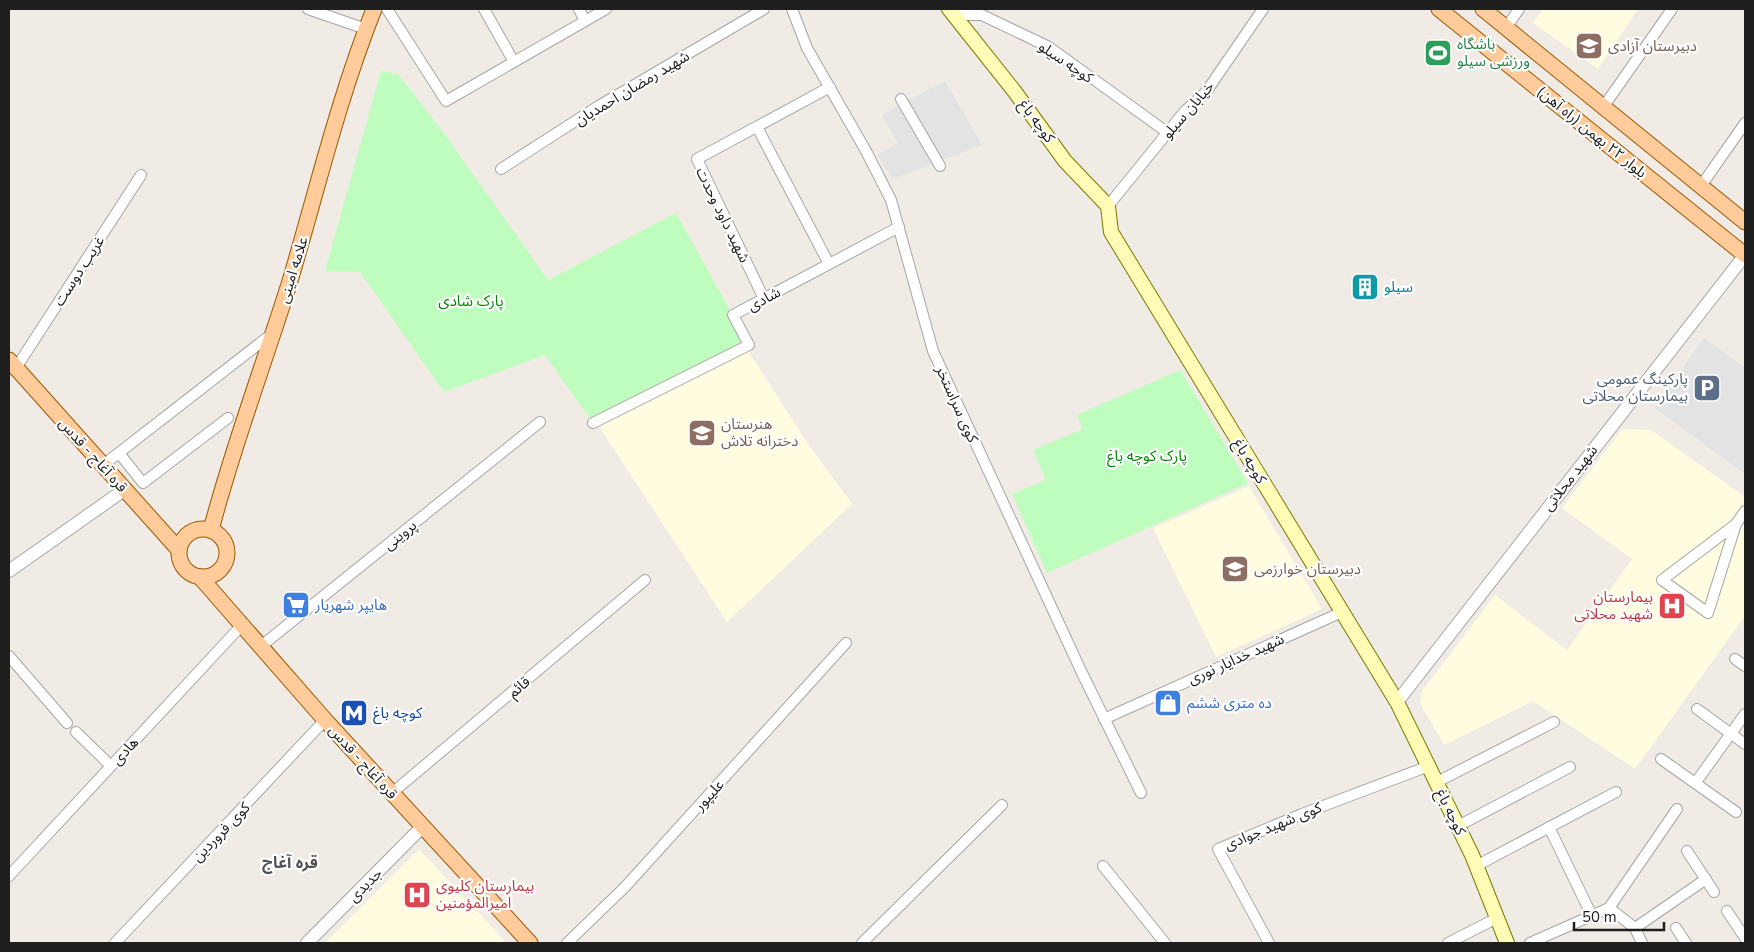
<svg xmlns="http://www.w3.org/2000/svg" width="1754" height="952" font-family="'Nunito Sans','Noto Sans Arabic',sans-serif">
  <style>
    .education { fill: #fffcdf }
    .park { fill: #bffdbf }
    .parking { fill: #e3e3e3 }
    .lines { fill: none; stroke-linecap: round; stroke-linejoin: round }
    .minor-casing { stroke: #a6a6a6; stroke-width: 12 }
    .tertiary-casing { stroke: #a6a6a6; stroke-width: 14 }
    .secondary-casing { stroke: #797c00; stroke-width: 16 }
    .primary-casing { stroke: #9a5900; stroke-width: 17 }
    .minor { stroke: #fff; stroke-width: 10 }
    .tertiary { stroke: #fff; stroke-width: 12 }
    .secondary { stroke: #fdfbb5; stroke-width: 14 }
    .primary { stroke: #ffcb9b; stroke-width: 15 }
    .labels { text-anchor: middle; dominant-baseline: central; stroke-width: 4.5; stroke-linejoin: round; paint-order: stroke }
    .leisure-label { font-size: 15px; fill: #27864d; stroke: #fff; text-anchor: start }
    .education-label { font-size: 15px; fill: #785e54; stroke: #fff; text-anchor: start }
    .street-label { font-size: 15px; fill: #1f1f1f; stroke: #fff }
    .culture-label { font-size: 15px; fill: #0d838f; stroke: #fff; text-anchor: start }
    .park-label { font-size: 15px; fill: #058504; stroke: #fff }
    .service-label { font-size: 15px; fill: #4e5e75; stroke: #fff; text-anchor: end }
    .health-label { font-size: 15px; fill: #be3a42; stroke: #fff; text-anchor: end }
    .shop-label { font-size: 15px; fill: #366cbe; stroke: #fff; text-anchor: start }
    .transit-label { font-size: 15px; fill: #164399; stroke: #fff; text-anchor: start }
    .neighbourhood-label { font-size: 16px; font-weight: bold; fill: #525252; stroke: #fff }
  </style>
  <rect width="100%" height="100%" fill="#f0ebe4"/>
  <g class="education">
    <path d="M1543,9H1638L1598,69L1533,23Z"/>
    <path d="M745,346L806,441L852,504L727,622L598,425Z"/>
    <path d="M1622,429L1651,430L1745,497V616L1635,769L1533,701L1444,745L1420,703L1422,691L1495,595L1567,650L1632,559L1562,508Z"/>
    <path d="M1249,486L1322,609L1216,657L1153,528Z"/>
    <path d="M419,849L504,940L501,943H325Z"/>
  </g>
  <g class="park">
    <path d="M381,71L398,74L443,132L548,280L676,213L746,339L593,423L545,355L444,392L360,272L325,271Z"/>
    <path d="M1180,370L1248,483L1047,573L1012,494L1046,480L1033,450L1083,429L1077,415Z"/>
  </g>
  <g class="parking">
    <path d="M945,81L982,145L893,179L877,155L898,143L882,115Z"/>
    <path d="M1704,338L1745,368V474L1655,408Z"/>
  </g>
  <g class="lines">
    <g class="minor-casing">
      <g id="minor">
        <path d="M308,9L366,29"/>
        <path d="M387,9L446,101L606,9"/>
        <path d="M484,9L514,62"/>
        <path d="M579,9L585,21"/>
        <path d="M792,9L807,48L866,151L891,200L933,351L1082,673L1141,793"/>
        <path d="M955,15H982L1049,47L1168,133"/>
        <path d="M1506,28L1519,9"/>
        <path d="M901,99L940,166"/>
        <path d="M1604,106L1672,9"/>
        <path d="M757,127L829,264"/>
        <path d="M501,169L597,107L764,9"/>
        <path d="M1701,186L1745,123"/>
        <path d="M1108,206L1185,111L1206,92L1263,9"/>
        <path d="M764,299L697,159L830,87"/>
        <path d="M16,368L141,175"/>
        <path d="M593,423L749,345L733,315L899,227"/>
        <path d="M119,453L143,483L228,418"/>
        <path d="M102,466L273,333"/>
        <path d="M1736,524L1708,613L1662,580L1736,524L1745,511"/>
        <path d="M260,647L540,422"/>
        <path d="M9,656L67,723"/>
        <path d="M1735,659L1745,666"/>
        <path d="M1697,709L1745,744"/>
        <path d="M1104,719L1342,612"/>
        <path d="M76,732L111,766"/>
        <path d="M1661,759L1736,812"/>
        <path d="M1437,782L1554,722"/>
        <path d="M1696,782L1745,714"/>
        <path d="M392,793L645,580"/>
        <path d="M1458,826L1570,767"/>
        <path d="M1549,827L1592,916"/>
        <path d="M1687,851L1714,892"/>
        <path d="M1103,866L1165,943"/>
        <path d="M1476,866L1616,792"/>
        <path d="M9,876L241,626"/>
        <path d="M1609,908L1635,928L1642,943"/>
        <path d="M1727,911L1745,938"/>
        <path d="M1635,928L1706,879"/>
        <path d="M1676,928L1686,943"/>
        <path d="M115,943L325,720"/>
        <path d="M567,943L625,887L846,643"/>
        <path d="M862,943L1002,805"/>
        <path d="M1269,943L1218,849L1302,814L1429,766"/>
        <path d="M1448,943L1497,918"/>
        <path d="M1530,943L1609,908L1677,809"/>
      </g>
    </g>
    <g class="tertiary-casing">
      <g id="tertiary">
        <path d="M9,571L124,490"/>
        <path d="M1397,702L1745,255"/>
        <path d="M307,943L422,827"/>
      </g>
    </g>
    <g class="secondary-casing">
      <path id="secondary" d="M949,9L1015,92L1065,161L1108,206L1111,232L1397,702L1472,855L1507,943"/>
    </g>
    <g class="primary-casing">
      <g id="primary">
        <path d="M1439,9L1745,255"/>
        <path d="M1483,9L1745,222"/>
        <path d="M9,360L179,550"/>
        <circle cx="203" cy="553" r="24"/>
        <path d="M211,530C233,446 264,364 290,281C317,190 339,97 374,9"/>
        <path d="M200,577L325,720L530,943"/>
      </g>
    </g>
    <use href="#minor" class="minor"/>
    <use href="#tertiary" class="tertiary"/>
    <use href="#secondary" class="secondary"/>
    <use href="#primary" class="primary"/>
  </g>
  <defs>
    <g id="school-square" transform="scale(1.4375)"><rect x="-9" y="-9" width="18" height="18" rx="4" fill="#8d6e63" stroke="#fff"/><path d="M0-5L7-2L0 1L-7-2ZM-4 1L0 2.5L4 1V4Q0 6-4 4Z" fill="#fff"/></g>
    <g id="stadium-square" transform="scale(1.4375)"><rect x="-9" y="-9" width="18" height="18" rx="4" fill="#2e9e5b" stroke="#fff"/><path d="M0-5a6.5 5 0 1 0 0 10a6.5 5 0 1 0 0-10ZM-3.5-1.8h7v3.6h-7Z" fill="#fff"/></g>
    <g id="building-square" transform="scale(1.4375)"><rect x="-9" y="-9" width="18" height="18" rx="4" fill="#0f9aa8" stroke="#fff"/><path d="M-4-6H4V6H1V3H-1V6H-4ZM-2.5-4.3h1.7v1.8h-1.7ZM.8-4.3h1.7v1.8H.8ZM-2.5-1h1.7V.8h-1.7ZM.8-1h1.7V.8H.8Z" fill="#fff"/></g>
    <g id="parking-square" transform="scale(1.4375)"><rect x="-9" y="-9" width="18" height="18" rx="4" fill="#5c6f8a" stroke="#fff"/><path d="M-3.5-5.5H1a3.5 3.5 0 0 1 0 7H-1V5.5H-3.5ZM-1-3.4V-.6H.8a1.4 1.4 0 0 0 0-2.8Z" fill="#fff"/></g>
    <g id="supermarket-square" transform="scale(1.4375)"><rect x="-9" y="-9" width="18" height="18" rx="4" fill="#3f7fe0" stroke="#fff"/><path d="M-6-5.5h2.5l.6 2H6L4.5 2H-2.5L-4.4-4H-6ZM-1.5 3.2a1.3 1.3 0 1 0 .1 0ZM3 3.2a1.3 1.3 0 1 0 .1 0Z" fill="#fff"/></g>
    <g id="hospital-square" transform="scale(1.4375)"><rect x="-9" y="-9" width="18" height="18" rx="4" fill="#e0444e" stroke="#fff"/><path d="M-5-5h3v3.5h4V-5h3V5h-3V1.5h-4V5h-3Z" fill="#fff"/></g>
    <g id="shop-square" transform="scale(1.4375)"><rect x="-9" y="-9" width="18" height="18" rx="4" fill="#3f7fe0" stroke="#fff"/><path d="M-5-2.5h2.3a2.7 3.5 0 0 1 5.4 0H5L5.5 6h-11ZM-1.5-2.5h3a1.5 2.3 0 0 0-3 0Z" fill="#fff"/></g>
    <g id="metro-square" transform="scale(1.4375)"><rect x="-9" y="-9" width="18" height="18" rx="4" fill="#1a4fb4" stroke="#fff"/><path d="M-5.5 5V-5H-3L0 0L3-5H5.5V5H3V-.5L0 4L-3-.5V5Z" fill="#fff"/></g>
  </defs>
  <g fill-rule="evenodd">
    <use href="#school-square" x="1589" y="46"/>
    <use href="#stadium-square" x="1438" y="53"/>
    <use href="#building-square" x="1365" y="287"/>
    <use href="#parking-square" x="1707" y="388"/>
    <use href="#school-square" x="702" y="433"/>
    <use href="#school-square" x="1235" y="569"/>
    <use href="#supermarket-square" x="296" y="605"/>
    <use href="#hospital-square" x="1672" y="606"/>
    <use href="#shop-square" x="1168" y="703"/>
    <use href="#metro-square" x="354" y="713"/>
    <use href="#hospital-square" x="417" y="895"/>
  </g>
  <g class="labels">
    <g class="leisure-label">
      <text x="1457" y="44">باشگاه<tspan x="1457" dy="17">ورزشی سیلو</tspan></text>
    </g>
    <g class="education-label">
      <text x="1608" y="46">دبیرستان آزادی</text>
      <text x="721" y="424">هنرستان<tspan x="721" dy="17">دخترانه تلاش</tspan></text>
      <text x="1254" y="569">دبیرستان خوارزمی</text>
    </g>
    <g class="street-label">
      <text transform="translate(1066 62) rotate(34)">کوچه سیلو</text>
      <text transform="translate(632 88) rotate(-31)">شهید رمضان احمدیان</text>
      <text transform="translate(1188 110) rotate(-49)">خیابان سیلو</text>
      <text transform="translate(1037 121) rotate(54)">کوچه باغ</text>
      <text transform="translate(1592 132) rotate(39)">بلوار ۲۲ بهمن (راه آهن)</text>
      <text transform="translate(723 215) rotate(64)">شهید داود وحدت</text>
      <text transform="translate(293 270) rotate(-73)">علامه امینی</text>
      <text transform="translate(79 271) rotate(-57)">غریب دوست</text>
      <text transform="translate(764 299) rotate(-28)">شادی</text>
      <text transform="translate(957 404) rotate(66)">کوی سراستخر</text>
      <text transform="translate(93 455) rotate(48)">قره آغاج - قدس</text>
      <text transform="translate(1250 461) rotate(59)">کوچه باغ</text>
      <text transform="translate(1570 478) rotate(-52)">شهید محلاتی</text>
      <text transform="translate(400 535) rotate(-39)">پروینی</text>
      <text transform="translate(1236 659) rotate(-24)">شهید خدایار نوری</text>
      <text transform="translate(519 687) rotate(-40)">قائم</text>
      <text transform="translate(125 751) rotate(-47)">هادی</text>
      <text transform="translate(363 762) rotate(48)">قره آغاج - قدس</text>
      <text transform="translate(709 795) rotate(-48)">علیپور</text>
      <text transform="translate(1451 812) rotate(64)">کوچه باغ</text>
      <text transform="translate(1273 826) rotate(-22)">کوی شهید جوادی</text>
      <text transform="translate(221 832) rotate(-46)">کوی فروردین</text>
      <text transform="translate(365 885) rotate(-45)">جدیدی</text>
    </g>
    <g class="culture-label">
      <text x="1384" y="287">سیلو</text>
    </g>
    <g class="park-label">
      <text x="471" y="301">پارک شادی</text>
      <text x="1147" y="456">پارک کوچه باغ</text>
    </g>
    <g class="service-label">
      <text x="1688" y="379">پارکینگ عمومی<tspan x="1688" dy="17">بیمارستان محلاتی</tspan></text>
    </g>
    <g class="health-label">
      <text x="1653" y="597">بیمارستان<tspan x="1653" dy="17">شهید محلاتی</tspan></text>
      <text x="436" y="886" text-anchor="start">بیمارستان کلیوی<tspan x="436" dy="17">امیرالمؤمنین</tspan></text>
    </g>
    <g class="shop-label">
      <text x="315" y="605">هایپر شهریار</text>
      <text x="1187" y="703">ده متری ششم</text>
    </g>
    <g class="transit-label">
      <text x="373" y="713">کوچه باغ</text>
    </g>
    <g class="neighbourhood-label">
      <text x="290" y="863">قره آغاج</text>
    </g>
  </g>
  <rect width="1754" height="952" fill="none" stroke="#1f1f1f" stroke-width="20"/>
  <path d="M1574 922v8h90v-8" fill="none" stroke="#1f1f1f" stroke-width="2.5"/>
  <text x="1582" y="922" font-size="15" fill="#1f1f1f" stroke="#ffffff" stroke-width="4" paint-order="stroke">50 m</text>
</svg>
